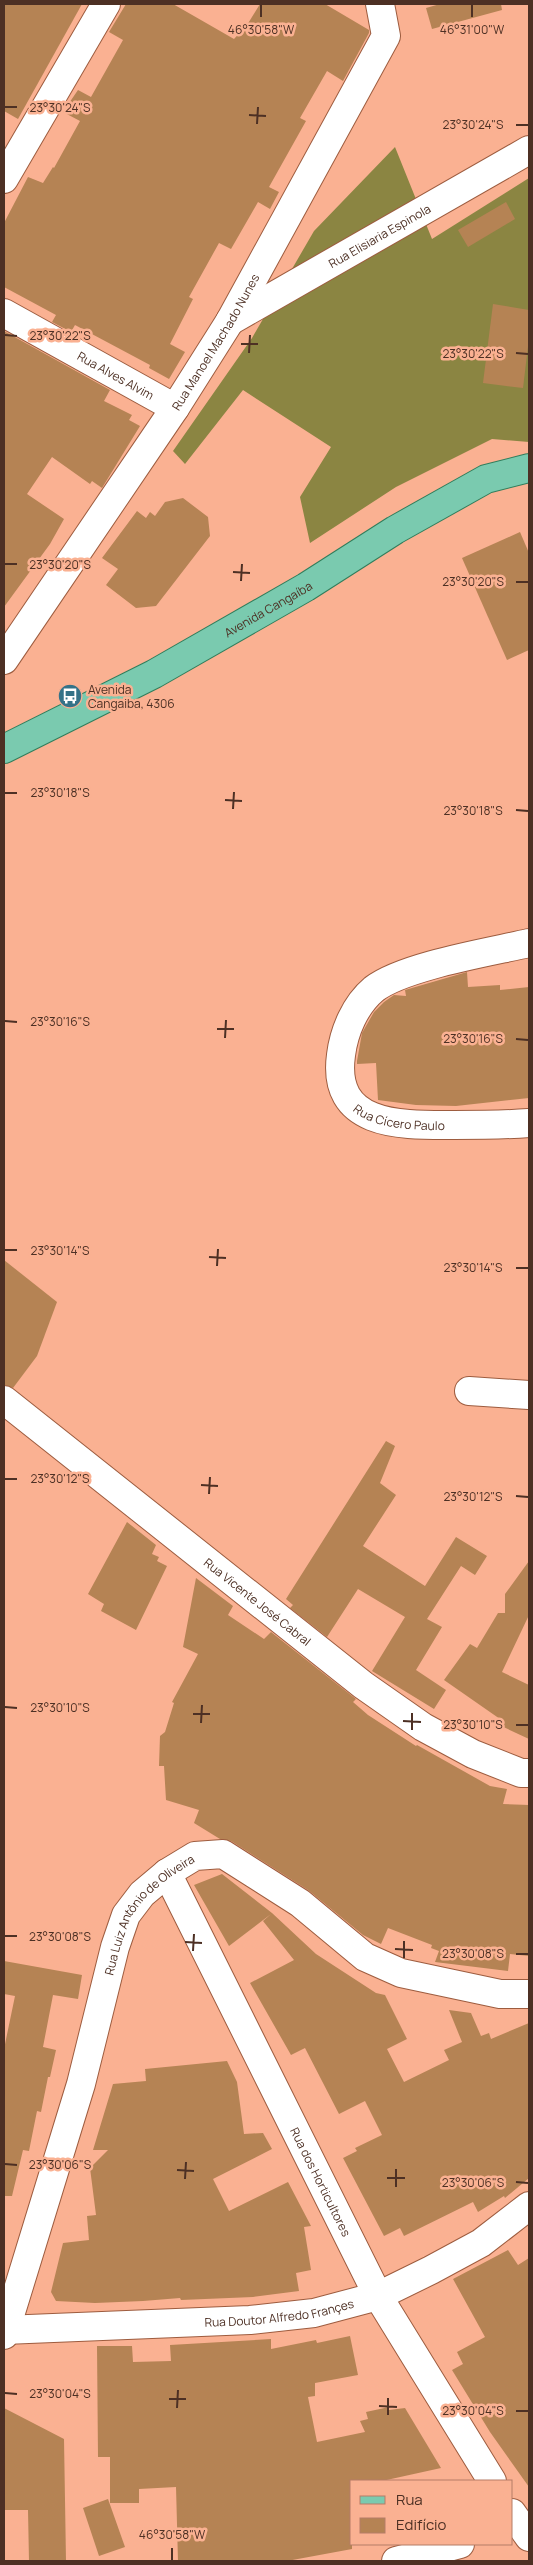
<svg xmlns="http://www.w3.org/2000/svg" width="533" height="2565" font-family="Manrope,sans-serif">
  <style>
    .forest { fill: #8b8542 }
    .building { fill: #b58354 }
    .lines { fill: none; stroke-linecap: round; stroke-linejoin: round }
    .minor-casing { stroke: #9d5c3f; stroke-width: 30 }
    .major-casing { stroke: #317d5b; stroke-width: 30 }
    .minor { stroke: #fff; stroke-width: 28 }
    .major { stroke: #7acaaf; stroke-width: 28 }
    .ticks { fill: none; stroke: #4d3024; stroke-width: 2 }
    .labels { text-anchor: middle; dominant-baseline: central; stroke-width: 5; stroke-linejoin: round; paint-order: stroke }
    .street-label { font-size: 12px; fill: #4d3024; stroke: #fab192 }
    .poi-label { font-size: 12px; fill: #4d3024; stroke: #fab192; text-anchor: start }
    .ticks-label { font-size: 12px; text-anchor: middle; fill: #4d3024; stroke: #fab192; stroke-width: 5; stroke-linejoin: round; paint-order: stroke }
  </style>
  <rect width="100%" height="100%" fill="#fab192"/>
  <path class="forest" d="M395,147L432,239L529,178V442L492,439L396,487L310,543L300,497L331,447L243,390L185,464L173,451L252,338L314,231Z"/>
  <g class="building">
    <path d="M4,4H82L18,119L4,111Z"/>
    <path d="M126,4H173L234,39L247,25L260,4H325L369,30V33L343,81L327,71L300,118L306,121L269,187L279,192L270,209L258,202L231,249L219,243L189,297L193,299L170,344L185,352L169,379L149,368L150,365L75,325L71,332L52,322L56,315L4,287V223L28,177L43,183L53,167L54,168L80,121L63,112L78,90L91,97L123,40L109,32Z"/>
    <path d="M440,4H501L502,10L432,29L426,8Z"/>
    <path d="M506,202L515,219L468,247L458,230Z"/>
    <path d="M493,304L529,310V338L523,388L483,383Z"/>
    <path d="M4,331L110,390L104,401L132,415L129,420L140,426L102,488L92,481L90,484L52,457L27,494L64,519L50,544L4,607Z"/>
    <path d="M183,498L208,517L210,536L156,606L136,608L106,585L118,569L102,558L137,511L146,518L150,512L155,516L165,502Z"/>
    <path d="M520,532L529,553V650L507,660L462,558Z"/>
    <path d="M467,972L468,987L500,985V990L529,987V1098L456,1106L416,1105L378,1100L376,1063L357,1064V1061L362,1033L374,1012L384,1002L394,995L406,996L405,990Z"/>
    <path d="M4,1260L57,1302L37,1356L13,1388L4,1385Z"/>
    <path d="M386,1441L395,1446L380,1483L396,1495L363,1546L425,1586L456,1537L487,1556L475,1575L461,1566L427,1619L442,1627L416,1670L446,1690L434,1709L372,1671L405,1617L358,1589L327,1637L290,1608L293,1605L286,1599Z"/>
    <path d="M127,1522L156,1545L152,1554L159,1557L157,1561L167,1566L136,1630L101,1611L104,1604L88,1594Z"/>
    <path d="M529,1561V1615L502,1672L529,1685V1739L497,1724L500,1719L444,1680L470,1644L477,1648L498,1613H505V1594Z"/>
    <path d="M196,1578L233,1606L228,1615L264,1639L271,1632L356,1699L353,1702L368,1715L416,1746L417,1745L490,1786L507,1789L503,1804L529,1805V1956L510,1954L508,1971L435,1962L439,1951L431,1948L432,1945L388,1928L381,1944L363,1935L308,1890L231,1841L220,1839L194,1823L199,1810L166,1800L164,1766H159L160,1736L165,1732L174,1703L172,1702L198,1654L183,1647Z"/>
    <path d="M222,1874L272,1913L316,1954L376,1993L385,1995L407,2039L387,2049L404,2082L449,2060L444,2050L462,2042L449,2010L471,2013L481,2036L489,2033L491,2039L529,2023V2178L505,2198L504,2196L478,2212L473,2202L404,2236L400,2228L384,2236L343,2158L357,2151L355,2148L382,2135L365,2101L339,2114L305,2048L291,2055L250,1983L294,1960L263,1921L271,1914L229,1946L194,1885Z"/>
    <path d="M4,1961L82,1975L78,1999L53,1995L43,2047L56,2050L50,2077H48L41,2112L37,2111L29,2151L23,2150L12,2196H4V2049L15,1996L4,1994Z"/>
    <path d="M227,2061L237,2082L244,2134L263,2133L272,2149L213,2179L229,2211L288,2182L311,2226L304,2227L311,2270L296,2273L299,2291L253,2297L181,2300L180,2298L143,2301L95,2303L56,2301L51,2292L63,2243L89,2240L87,2216L96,2215L90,2168L108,2150H93L113,2084L146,2081L145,2069Z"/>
    <path d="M508,2250L518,2265L529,2258V2487L490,2432L452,2370L463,2364L457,2352L485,2337L453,2279Z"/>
    <path d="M350,2336L358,2375L315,2383V2396L308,2397L317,2442L365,2432L360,2421L368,2419L366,2412L389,2407V2410L405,2408L441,2468L382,2481H352V2549L287,2561H178L176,2487L139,2489V2503H110V2457H98L97,2346H132L133,2362L171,2361L170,2345L271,2339V2349L316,2340L317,2343Z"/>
    <path d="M4,2408L64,2439L66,2561H29L28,2510H4Z"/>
    <path d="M108,2499L125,2547L99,2556L83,2508Z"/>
  </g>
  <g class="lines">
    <g class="minor-casing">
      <g id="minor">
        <path d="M4,179L106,4"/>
        <path id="s1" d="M4,313L175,408"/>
        <path id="s2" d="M230,321L529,150"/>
        <path id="s3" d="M4,660L175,408L230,321L386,36L380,4"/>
        <path id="s4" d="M529,943C490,952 404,966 374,989C355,1005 344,1031 341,1055C331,1128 403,1125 454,1125C479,1125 504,1125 529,1123"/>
        <path d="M469,1391L529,1395"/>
        <path id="s5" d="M4,1400L363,1685L423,1727L473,1754L521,1773H529"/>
        <path id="s6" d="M167,1873L378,2296L492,2481"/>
        <path id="s7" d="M4,2330L250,2320L314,2313L378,2296L431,2270L481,2243L529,2206"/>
        <path id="s8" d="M4,2335L81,2084L115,1947L126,1915L142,1894L167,1873L195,1856L223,1854L300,1903L365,1957L401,1973L500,1994H529"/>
        <path d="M512,2513L529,2537"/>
        <path d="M396,2561L460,2544"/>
      </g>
    </g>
    <g class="major-casing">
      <g id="major">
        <path id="s9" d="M4,749L154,674L306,587L395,530L486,479L529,468"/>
      </g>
    </g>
    <use href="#minor" class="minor"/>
    <use href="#major" class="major"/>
  </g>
  <path class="ticks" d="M261,17V5M472,17V5M5,107H17M249,115L266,116M257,124L258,107M516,125H528M5,335L17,336M241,344H258M249,353L250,335M516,353L528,354M5,564H17M233,572L250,573M241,581L242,564M516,582H528M5,793H17M225,800L242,801M233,809L234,792M516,810L528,811M5,1021L17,1022M217,1029H234M225,1038L226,1020M516,1039L528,1040M5,1250H17M209,1257L226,1258M217,1266L218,1249M516,1268H528M5,1479H17M201,1485L218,1486M209,1494L210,1477M516,1496L528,1497M5,1707L17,1708M193,1714H210M403,1721L421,1722M201,1723L202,1705M516,1725H528M412,1730V1713M5,1936H17M185,1942L202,1943M395,1949L413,1950M193,1951L194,1934M516,1954H528M404,1958V1941M5,2164L17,2165M177,2170L194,2171M387,2178H405M185,2179L186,2162M516,2182L528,2183M396,2187V2169M5,2393L17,2394M169,2399H186M379,2406L397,2407M177,2408L178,2390M516,2411H528M388,2415V2398M172,2560V2548"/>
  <defs>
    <g id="bus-disc" transform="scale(1.25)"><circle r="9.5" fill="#347288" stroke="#fab192"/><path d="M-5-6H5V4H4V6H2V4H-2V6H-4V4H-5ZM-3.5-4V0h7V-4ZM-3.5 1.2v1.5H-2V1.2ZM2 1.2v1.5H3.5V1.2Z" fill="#fff"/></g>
  </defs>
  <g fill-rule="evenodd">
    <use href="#bus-disc" x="70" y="696"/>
  </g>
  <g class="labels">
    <g class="street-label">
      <text stroke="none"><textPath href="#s2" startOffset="172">Rua Elisiaria Espinola</textPath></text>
      <text stroke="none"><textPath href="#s3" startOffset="382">Rua Manoel Machado Nunes</textPath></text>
      <text stroke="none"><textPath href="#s1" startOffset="128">Rua Alves Alvim</textPath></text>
      <text stroke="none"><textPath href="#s9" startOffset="299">Avenida Cangaíba</textPath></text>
      <text stroke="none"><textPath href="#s4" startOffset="340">Rua Cícero Paulo</textPath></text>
      <text stroke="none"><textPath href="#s5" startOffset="324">Rua Vicente José Cabral</textPath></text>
      <text stroke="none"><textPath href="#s8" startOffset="451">Rua Luiz Antônio de Oliveira</textPath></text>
      <text stroke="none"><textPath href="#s6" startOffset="345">Rua dos Horticultores</textPath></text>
      <text stroke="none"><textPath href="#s7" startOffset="276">Rua Doutor Alfredo Françes</textPath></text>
    </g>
    <g class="poi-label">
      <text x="88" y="689">Avenida<tspan x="88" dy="14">Cangaiba, 4306</tspan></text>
    </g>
  </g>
  <g class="ticks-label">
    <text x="261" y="34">46°30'58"W</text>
    <text x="472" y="34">46°31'00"W</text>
    <text x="60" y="112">23°30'24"S</text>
    <text x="473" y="129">23°30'24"S</text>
    <text x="60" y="340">23°30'22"S</text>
    <text x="473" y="358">23°30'22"S</text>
    <text x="60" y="569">23°30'20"S</text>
    <text x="473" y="586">23°30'20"S</text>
    <text x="60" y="797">23°30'18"S</text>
    <text x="473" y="815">23°30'18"S</text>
    <text x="60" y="1026">23°30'16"S</text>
    <text x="473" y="1043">23°30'16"S</text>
    <text x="60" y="1255">23°30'14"S</text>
    <text x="473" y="1272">23°30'14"S</text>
    <text x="60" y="1483">23°30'12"S</text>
    <text x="473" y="1501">23°30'12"S</text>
    <text x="60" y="1712">23°30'10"S</text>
    <text x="473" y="1729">23°30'10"S</text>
    <text x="60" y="1941">23°30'08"S</text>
    <text x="473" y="1958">23°30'08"S</text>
    <text x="60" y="2169">23°30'06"S</text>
    <text x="473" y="2187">23°30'06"S</text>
    <text x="60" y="2398">23°30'04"S</text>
    <text x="473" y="2415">23°30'04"S</text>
    <text x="172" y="2539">46°30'58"W</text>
  </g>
  <rect width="533" height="2565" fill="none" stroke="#4d3024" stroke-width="10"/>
  <rect x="350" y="2480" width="162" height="65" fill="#fab192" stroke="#b57d66"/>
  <rect x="360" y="2496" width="25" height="8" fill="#7acaaf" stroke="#b57d66"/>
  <text x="396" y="2505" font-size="15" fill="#4d3024">Rua</text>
  <rect x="360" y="2518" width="25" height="15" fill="#b58354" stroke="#b57d66"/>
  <text x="396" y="2530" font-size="15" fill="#4d3024">Edifício</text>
</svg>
